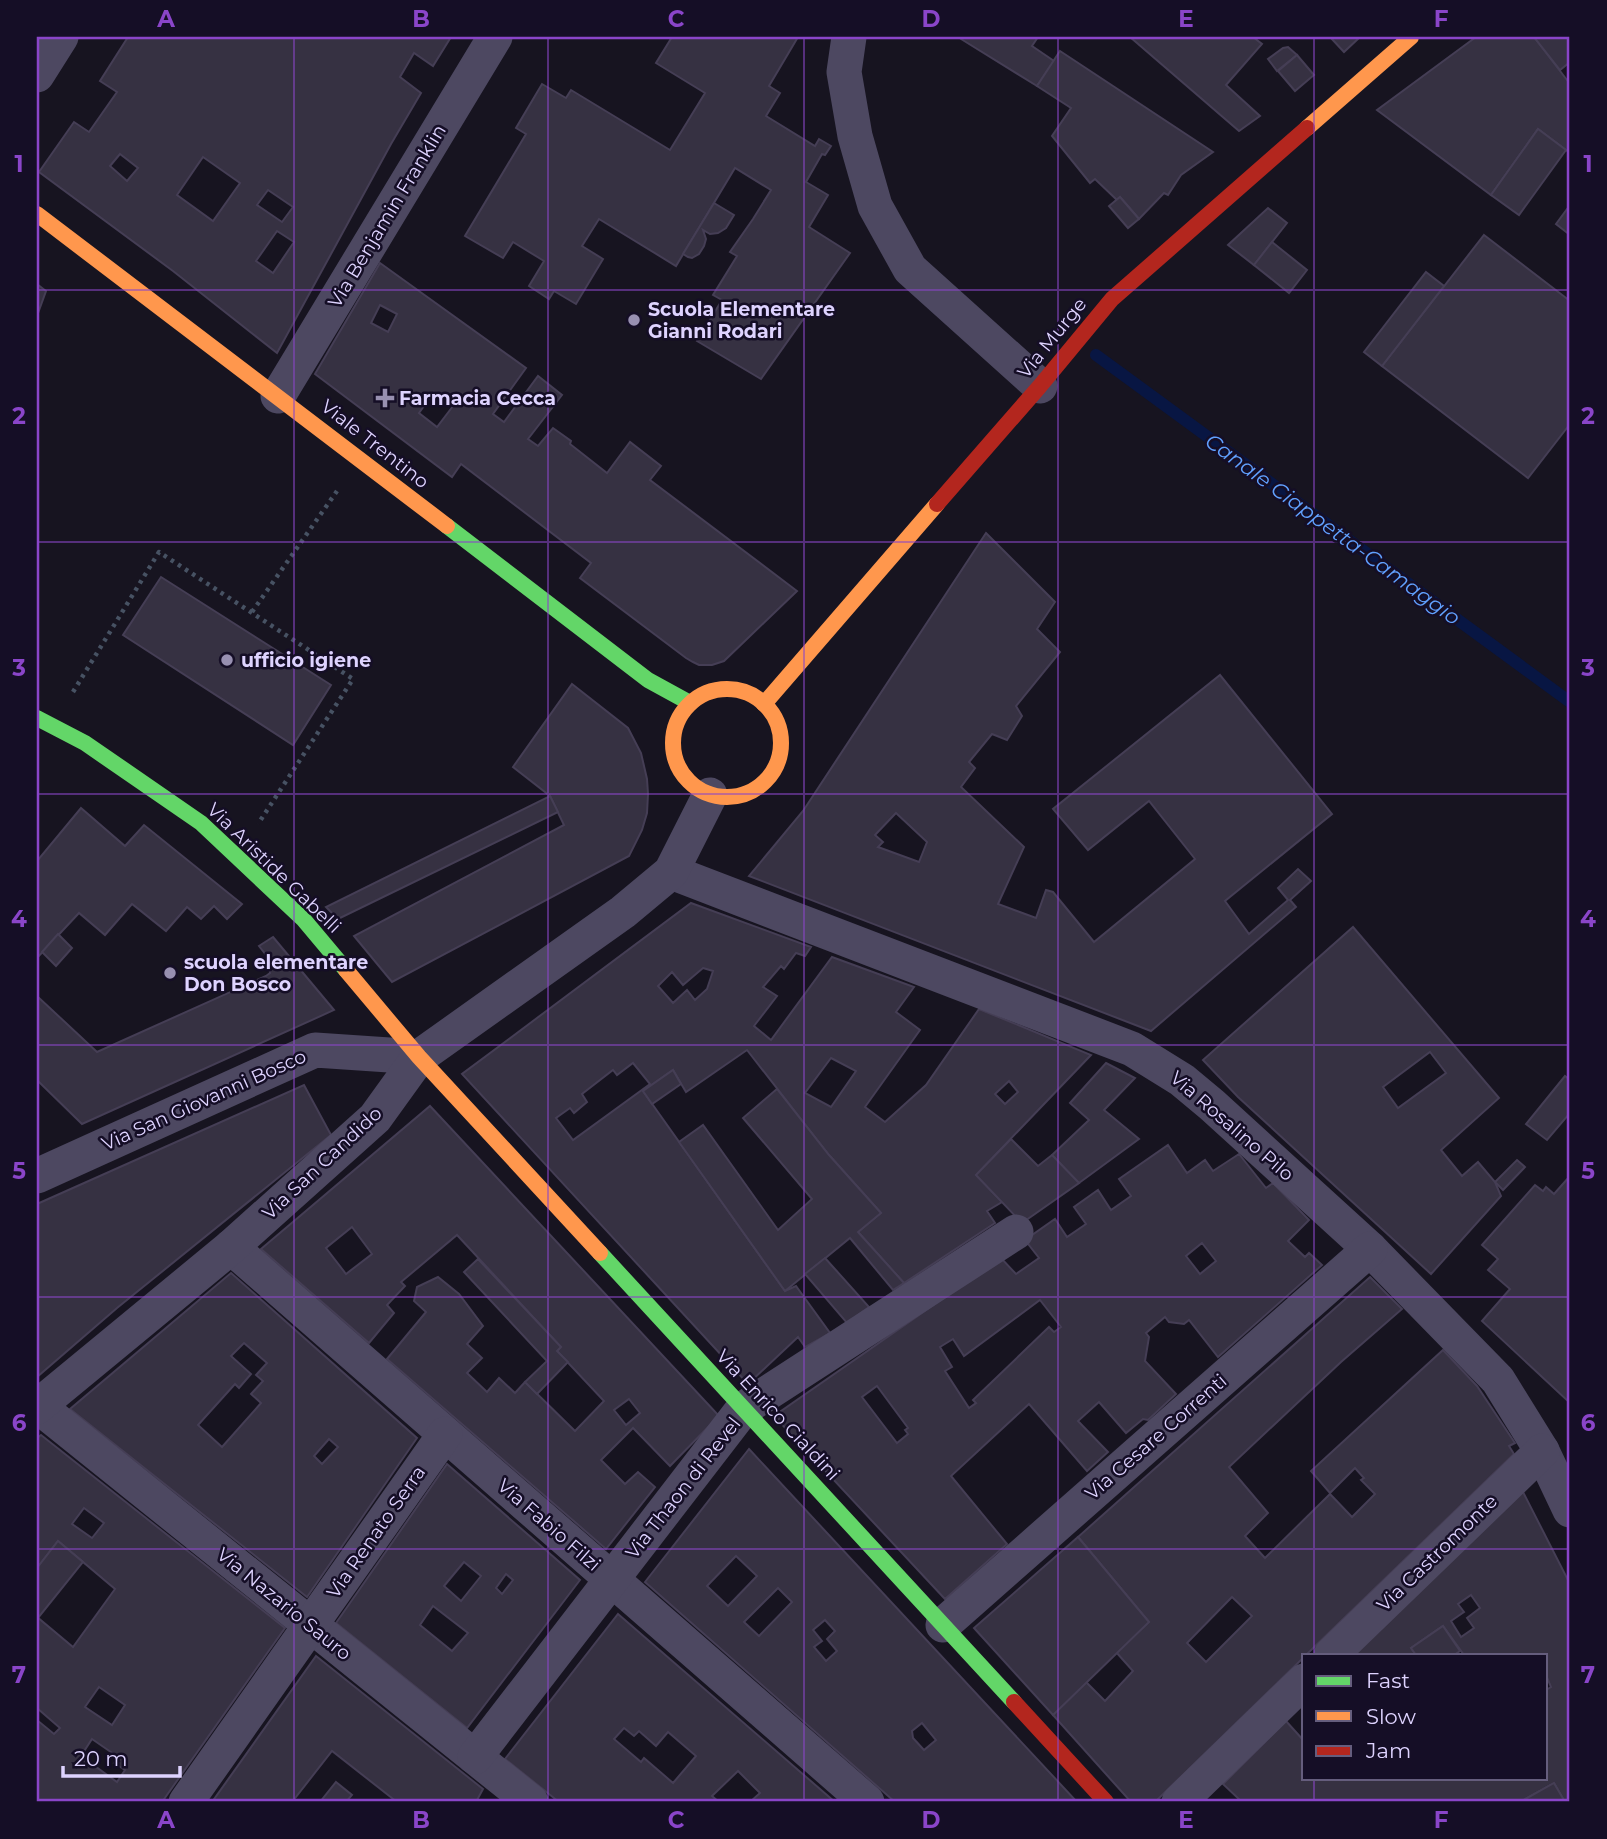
<svg xmlns="http://www.w3.org/2000/svg" width="1607" height="1839" font-family="Montserrat,sans-serif">
  <style>
    .lines { fill: none; stroke-linecap: round; stroke-linejoin: round }
    .stream { stroke: #081643; stroke-width: 12 }
    .building { fill: #363142; stroke: #453e55; stroke-width: 2; fill-rule: evenodd }
    .path { stroke: #475263; stroke-width: 4.5; stroke-dasharray: 3.5 5; stroke-linecap: butt }
    .street { stroke: #4d4861; stroke-width: 35 }
    .fast { stroke: #63d668; stroke-width: 16 }
    .slow { stroke: #ff974d; stroke-width: 16 }
    .jam { stroke: #b3261e; stroke-width: 16 }
    .grid { fill: none; stroke: #8a45c9; stroke-width: 2; stroke-opacity: 0.55 }
    .poi-dot { fill: #9890b1; stroke: #150e26; stroke-width: 2.5 }
    .labels { text-anchor: middle; dominant-baseline: central; stroke-width: 5; stroke-linejoin: round; paint-order: stroke }
    .street-label { font-size: 19px; fill: #ded3ff; stroke: #150e26 }
    .poi-label { font-size: 19px; font-weight: bold; fill: #ded3ff; stroke: #150e26; text-anchor: start }
    .water-label { font-size: 21px; font-style: italic; fill: #61a1ff; stroke: #150e26 }
    .neatline { fill: none; stroke: #8a45c9; stroke-width: 2.5 }
    .grid-label { font-size: 23px; text-anchor: middle; font-weight: bold; fill: #8a45c9 }
  </style>
  <rect width="100%" height="100%" fill="#171420"/>
  <g class="lines">
    <path class="stream" d="M1096,355L1570,702"/>
  </g>
  <g class="building">
    <path d="M128,37H451L433,66L414,53L400,77L421,93L391,144L277,353L173,271L39,172L74,122L89,132L117,92L100,81ZM120,154L138,168L127,181L110,166ZM203,157L240,183L213,221L177,195ZM268,190L293,207L282,222L257,205ZM277,231L294,242L273,273L256,261Z"/>
    <path d="M672,37H798L769,86L780,93L766,116L815,146L819,139L831,146L825,155L822,154L806,182L828,195L809,227L850,253L761,379L697,341L722,300L713,295L737,256L730,252L753,219L771,190L735,168L676,266L599,219L582,246L603,259L576,304L554,291L549,299L529,286L544,261L513,242L503,258L465,236L526,134L516,128L542,84L566,98L571,90L670,150L705,93L656,63Z"/>
    <path d="M962,37H1038L1032,46L1054,61L1037,86L961,39Z"/>
    <path d="M1130,37H1253L1262,44L1226,85L1260,116L1239,131Z"/>
    <path d="M1330,37H1360L1344,52Z"/>
    <path d="M1476,37H1534L1570,84V153L1538,129L1491,195L1377,110Z"/>
    <path d="M1534,37H1570V62L1560,70Z"/>
    <path d="M1288,47L1297,55L1277,71L1268,59L1283,48Z"/>
    <path d="M1060,51L1213,152L1181,175L1168,195L1164,193L1139,219L1120,197L1117,200L1095,179L1090,183L1052,136L1071,108L1037,86Z"/>
    <path d="M1297,55L1314,75L1295,91L1278,71Z"/>
    <path d="M1538,129L1566,150L1519,215L1491,195Z"/>
    <path d="M1120,197L1139,219L1128,228L1109,206Z"/>
    <path d="M714,203L734,215L726,228L718,233L710,234L703,230L706,239L704,246L699,254L692,258L688,257L683,254Z"/>
    <path d="M1570,205V235L1556,224Z"/>
    <path d="M1268,208L1287,223L1254,265L1228,245Z"/>
    <path d="M1484,235L1570,301V424L1528,478L1382,366Z"/>
    <path d="M1272,242L1307,270L1289,293L1254,265Z"/>
    <path d="M380,263L526,368L493,414L504,422L538,376L562,395L528,439L538,446L553,428L571,441L570,444L607,473L630,442L661,466L650,480L797,591L724,661L712,665H699L693,662L686,658L580,578L591,563L461,464L452,477L315,374ZM380,305L397,314L388,332L371,323ZM434,392L453,406L437,427L419,413Z"/>
    <path d="M1426,272L1444,286L1382,366L1364,352Z"/>
    <path d="M37,284L46,291L37,316Z"/>
    <path d="M986,533L1055,602L1037,629L1060,652L1016,706L1022,716L1007,740L992,734L969,762L975,768L961,787L1024,847L998,904L1036,918L1046,890L1053,892L1094,942L1195,859L1149,801L1088,850L1053,809L1220,675L1332,814L1225,901L1249,934L1288,900L1278,888L1298,869L1311,881L1290,900L1296,907L1151,1031L749,876L803,811ZM896,813L927,842L919,862L878,847L883,842L875,835Z"/>
    <path d="M161,577L331,685L293,745L123,635Z"/>
    <path d="M572,684L628,728L641,753L647,779L648,794L647,813L642,830L629,856L392,982L354,936L564,825L550,796L513,767Z"/>
    <path d="M550,796L558,812L338,919L326,907Z"/>
    <path d="M81,808L125,846L144,825L242,904L227,919L214,906L201,919L187,907L166,931L132,904L105,935L79,913L37,958V861Z"/>
    <path d="M691,903L811,947L805,956L796,953L784,969L781,966L763,987L777,996L754,1026L771,1040L832,957L914,987L896,1012L920,1030L865,1107L885,1122L926,1085L979,1009L1091,1055L976,1175L1002,1202L987,1211L995,1223L904,1283L858,1232L881,1213L829,1155L747,1050L686,1092L673,1070L643,1091L785,1291L796,1286L830,1333L805,1347L798,1337L748,1384L462,1074ZM703,968L713,971L707,989L695,1000L687,990L673,1003L658,986L672,972L683,985ZM831,1058L856,1071L831,1107L805,1093ZM633,1063L650,1084L573,1140L556,1118L570,1108L574,1113L587,1102L582,1094L613,1070L617,1075ZM1009,1081L1018,1092L1005,1104L995,1094Z"/>
    <path d="M1353,927L1499,1098L1441,1150L1462,1176L1478,1162L1495,1182L1501,1196L1431,1274L1238,1097L1203,1060ZM1430,1052L1446,1073L1398,1108L1383,1087Z"/>
    <path d="M58,934L72,948L56,966L42,952Z"/>
    <path d="M273,937L334,1010L82,1124L37,1080V996L97,1052L266,976L270,973L269,965L266,955L259,946Z"/>
    <path d="M1106,1063L1135,1078L1104,1110L1139,1139L1079,1183L1052,1155L1089,1120L1070,1103Z"/>
    <path d="M673,1070L681,1084L652,1104L643,1091Z"/>
    <path d="M1565,1076L1570,1080V1113L1547,1140L1526,1124Z"/>
    <path d="M304,1085L331,1135L117,1308L37,1377V1204Z"/>
    <path d="M777,1089L829,1155L881,1213L858,1232L904,1283L893,1290L850,1238L785,1291L679,1142L703,1125L778,1230L812,1199L743,1118Z"/>
    <path d="M430,1106L719,1416L670,1466L633,1428L601,1460L625,1484L638,1472L655,1487L606,1549L387,1359L426,1312L414,1301L417,1287L438,1277L459,1294L483,1326L467,1344L482,1358L467,1373L487,1392L499,1378L515,1393L525,1382L575,1431L604,1401L557,1351L561,1347L457,1235L401,1282L405,1286L387,1305L394,1313L369,1343L261,1249ZM352,1227L372,1254L346,1274L326,1248ZM629,1399L640,1413L626,1425L614,1410Z"/>
    <path d="M1011,1139L1038,1166L1052,1155L1079,1183L1022,1223L976,1175Z"/>
    <path d="M1168,1145L1187,1173L1205,1160L1213,1171L1239,1154L1266,1188L1273,1183L1309,1220L1288,1241L1305,1257L1309,1253L1322,1265L1218,1357L1189,1320L1184,1324L1169,1322L1165,1317L1146,1333L1149,1337L1145,1361L1176,1394L1148,1420L1143,1419L1126,1433L1099,1402L1078,1421L1108,1452L1087,1471L1029,1404L951,1476L1007,1544L945,1599L774,1416L1001,1258L1016,1274L1039,1258L1025,1240L1055,1219L1067,1237L1086,1224L1074,1207L1098,1190L1111,1210L1131,1196L1119,1179ZM1202,1243L1216,1261L1200,1274L1186,1256ZM1040,1300L1061,1327L1054,1332L1049,1327L973,1400L976,1403L969,1408L945,1371L952,1367L940,1347L953,1339L964,1356ZM877,1386L908,1428L905,1430L908,1434L897,1443L862,1397Z"/>
    <path d="M1517,1160L1525,1167L1503,1190L1495,1182Z"/>
    <path d="M1570,1176V1403L1482,1321L1510,1289L1488,1270L1498,1259L1482,1245L1535,1185L1543,1191L1546,1187L1554,1194Z"/>
    <path d="M825,1258L869,1307L847,1323L805,1274Z"/>
    <path d="M478,1259L561,1347L557,1351L568,1362L537,1394L525,1382L547,1361L464,1272Z"/>
    <path d="M231,1273L417,1438L307,1597L70,1409ZM244,1343L267,1363L256,1375L263,1381L251,1394L261,1403L222,1447L198,1425L235,1384L239,1388L251,1374L231,1356ZM329,1439L338,1447L322,1464L314,1456Z"/>
    <path d="M1370,1277L1402,1309L1341,1362L1229,1467L1268,1513L1245,1536L1265,1558L1330,1494L1352,1517L1375,1494L1361,1480L1364,1478L1355,1468L1330,1493L1311,1471L1443,1350L1477,1386L1515,1443L1509,1446L1514,1454L1306,1655H1304V1657L1155,1802H1131L1053,1715L1086,1682L1105,1701L1133,1671L1116,1652L1149,1622L1078,1537ZM1232,1597L1252,1616L1206,1662L1187,1643Z"/>
    <path d="M41,1435L285,1628L162,1802H39L37,1801V1720L54,1734L60,1728L37,1708V1617L73,1647L115,1589L58,1541L37,1568V1438ZM84,1508L104,1523L92,1538L72,1524ZM99,1687L125,1705L112,1725L85,1707ZM92,1739L118,1757L114,1763L125,1770L117,1782L81,1756Z"/>
    <path d="M749,1449L1077,1802H895L645,1582ZM736,1556L757,1576L728,1606L707,1586ZM778,1588L792,1602L759,1636L744,1622ZM825,1620L835,1631L827,1639L837,1651L826,1661L814,1647L822,1641L813,1630ZM922,1723L936,1740L924,1750L913,1738L912,1731Z"/>
    <path d="M447,1464L580,1580L467,1728L336,1623ZM464,1562L481,1576L461,1601L444,1586ZM506,1574L513,1580L502,1594L496,1588ZM433,1606L468,1633L452,1651L420,1625Z"/>
    <path d="M1522,1490L1570,1584V1802H1565L1554,1783L1520,1802H1242L1223,1784L1286,1721L1304,1741V1778H1339L1341,1780L1343,1778H1546V1690L1551,1687L1546,1675V1655H1464L1443,1626L1411,1648L1416,1655H1352ZM1471,1595L1480,1608L1467,1618L1474,1628L1461,1637L1451,1621L1464,1612L1458,1604Z"/>
    <path d="M1078,1537L1149,1622L1053,1715L974,1628Z"/>
    <path d="M58,1541L83,1562L38,1618L37,1568Z"/>
    <path d="M618,1614L835,1802H750L760,1793L738,1771L712,1796L719,1802H559L505,1759ZM624,1728L634,1736L639,1731L656,1746L668,1732L696,1756L673,1783L644,1758L641,1762L614,1739Z"/>
    <path d="M1443,1626L1460,1651L1454,1655H1416L1411,1648Z"/>
    <path d="M316,1656L483,1789L476,1802H397L332,1751L292,1802H212Z"/>
    <path d="M336,1782L352,1795L346,1802H320Z"/>
    <path d="M1554,1783L1565,1802H1520Z"/>
  </g>
  <g class="lines">
    <g class="path">
      <path d="M252,612L337,491"/>
      <path d="M73,692L159,552L353,679L258,824"/>
    </g>
    <g class="street">
      <path d="M849,37L844,72L855,136L875,206L910,269L1040,386"/>
      <path d="M37,75L61,37"/>
      <path d="M278,396L495,37"/>
      <path d="M671,872L1132,1049L1182,1080L1212,1105L1370,1249L1498,1380L1542,1451L1570,1510"/>
      <path d="M37,1176L315,1050L419,1057"/>
      <path d="M231,1247L867,1802"/>
      <path d="M38,1406L531,1802"/>
      <path d="M37,1407L231,1247L375,1118L419,1057L623,912L671,872L710,795"/>
      <path d="M943,1625L1370,1249"/>
      <path d="M1331,1655L1542,1451"/>
      <path d="M475,1757L743,1409L1016,1232"/>
      <path d="M186,1802L445,1434"/>
      <path d="M1179,1802L1304,1681"/>
    </g>
    <g class="fast">
      <path d="M447,526L648,680L690,703"/>
      <path d="M37,718L85,743L201,823L304,920L346,970"/>
      <path d="M600,1253L1014,1702"/>
    </g>
    <g class="slow">
      <path d="M1307,128L1411,37"/>
      <path d="M37,214L447,526"/>
      <circle cx="727" cy="743" r="54"/>
      <path d="M764,704L937,504"/>
      <path d="M346,970L419,1057L600,1253"/>
    </g>
    <g class="jam">
      <path d="M937,504L1040,386L1112,299L1307,128"/>
      <path d="M1014,1702L1106,1802"/>
    </g>
  </g>
  <path class="grid" d="M294,37V1802M548,37V1802M804,37V1802M1058,37V1802M1314,37V1655M37,290H1570M37,542H1570M37,794H1570M37,1045H1570M37,1297H1570M37,1549H1570M1314,1778V1802"/>
  <g class="poi-dot">
    <circle cx="634" cy="320" r="7"/>
    <path d="M381.5 387.5h7v7h7v7h-7v7h-7v-7h-7v-7h7z"/>
    <circle cx="227" cy="660" r="7"/>
    <circle cx="170" cy="973" r="7"/>
  </g>
  <g class="labels">
    <g class="street-label">
      <text transform="translate(387 216) rotate(-59)">Via Benjamin Franklin</text>
      <text transform="translate(1052 338) rotate(-51)">Via Murge</text>
      <text transform="translate(375 444) rotate(38)">Viale Trentino</text>
      <text transform="translate(274 868) rotate(44)">Via Aristide Gabelli</text>
      <text transform="translate(204 1100) rotate(-24)">Via San Giovanni Bosco</text>
      <text transform="translate(1232 1126) rotate(41)">Via Rosalino Pilo</text>
      <text transform="translate(322 1163) rotate(-43)">Via San Candido</text>
      <text transform="translate(778 1415) rotate(47)">Via Enrico Cialdini</text>
      <text transform="translate(1156 1437) rotate(-41)">Via Cesare Correnti</text>
      <text transform="translate(683 1488) rotate(-52)">Via Thaon di Revel</text>
      <text transform="translate(549 1525) rotate(41)">Via Fabio Filzi</text>
      <text transform="translate(376 1532) rotate(-55)">Via Renato Serra</text>
      <text transform="translate(1437 1553) rotate(-44)">Via Castromonte</text>
      <text transform="translate(284 1604) rotate(39)">Via Nazario Sauro</text>
    </g>
    <g class="poi-label">
      <text x="648" y="309">Scuola Elementare<tspan x="648" dy="22">Gianni Rodari</tspan></text>
      <text x="399" y="398">Farmacia Cecca</text>
      <text x="241" y="660">ufficio igiene</text>
      <text x="184" y="962">scuola elementare<tspan x="184" dy="22">Don Bosco</tspan></text>
    </g>
    <g class="water-label">
      <text transform="translate(1333 529) rotate(36)">Canale Ciappetta-Camaggio</text>
    </g>
  </g>
  <rect width="1607" height="1839" fill="none" stroke="#150e26" stroke-width="77"/>
  <rect x="1302" y="1654" width="245" height="126" fill="#150e26" stroke="#655d7d" stroke-width="2"/>
  <rect x="1316" y="1676" width="35" height="10" fill="#63d668" stroke="#655d7d" stroke-width="2"/>
  <text x="1366" y="1688" font-size="21" fill="#ded3ff">Fast</text>
  <rect x="1316" y="1711" width="35" height="10" fill="#ff974d" stroke="#655d7d" stroke-width="2"/>
  <text x="1366" y="1724" font-size="21" fill="#ded3ff">Slow</text>
  <rect x="1316" y="1746" width="35" height="10" fill="#b3261e" stroke="#655d7d" stroke-width="2"/>
  <text x="1366" y="1758" font-size="21" fill="#ded3ff">Jam</text>
  <path d="M63 1766v10h117v-10" fill="none" stroke="#ded3ff" stroke-width="3.5"/>
  <text x="74" y="1766" font-size="21" fill="#ded3ff" stroke="#150e26" stroke-width="5" paint-order="stroke">20 m</text>
  <rect x="38" y="38" width="1530" height="1762" class="neatline"/>
  <g class="grid-label">
    <text x="166" y="27">A</text>
    <text x="421" y="27">B</text>
    <text x="676" y="27">C</text>
    <text x="931" y="27">D</text>
    <text x="1186" y="27">E</text>
    <text x="1441" y="27">F</text>
    <text x="19" y="172">1</text>
    <text x="1588" y="172">1</text>
    <text x="19" y="424">2</text>
    <text x="1588" y="424">2</text>
    <text x="19" y="676">3</text>
    <text x="1588" y="676">3</text>
    <text x="19" y="927">4</text>
    <text x="1588" y="927">4</text>
    <text x="19" y="1179">5</text>
    <text x="1588" y="1179">5</text>
    <text x="19" y="1431">6</text>
    <text x="1588" y="1431">6</text>
    <text x="19" y="1683">7</text>
    <text x="1588" y="1683">7</text>
    <text x="166" y="1828">A</text>
    <text x="421" y="1828">B</text>
    <text x="676" y="1828">C</text>
    <text x="931" y="1828">D</text>
    <text x="1186" y="1828">E</text>
    <text x="1441" y="1828">F</text>
  </g>
</svg>
